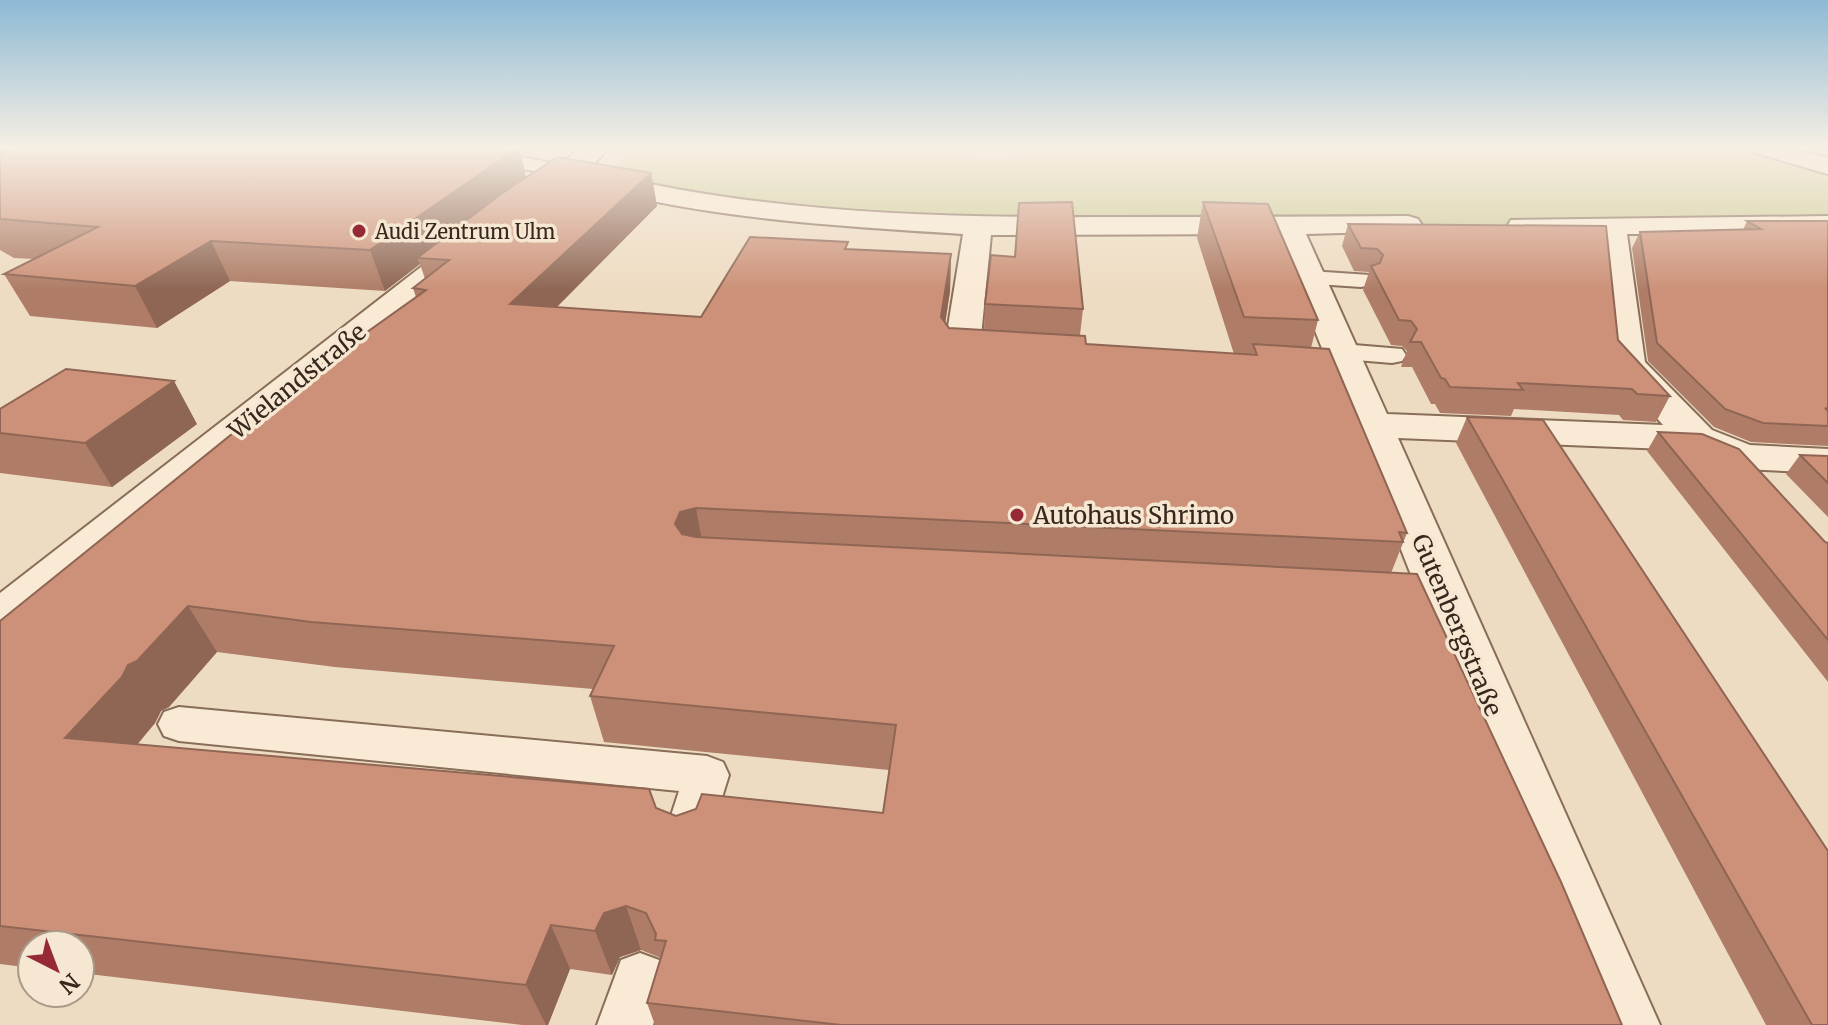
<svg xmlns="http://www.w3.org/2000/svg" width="1828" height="1025" font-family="Merriweather,serif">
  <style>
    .green { fill: #cccc96 }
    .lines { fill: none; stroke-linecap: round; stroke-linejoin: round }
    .service-casing { stroke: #886d59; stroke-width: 4 }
    .minor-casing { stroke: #886d59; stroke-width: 4 }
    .tertiary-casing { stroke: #886d59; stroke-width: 4 }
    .service { fill: #f9ead5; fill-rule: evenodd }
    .minor { fill: #f9ead5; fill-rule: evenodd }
    .tertiary { fill: #f9ead5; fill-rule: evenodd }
    .wall { fill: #af7d67; fill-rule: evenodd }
    .shaded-wall { fill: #8f6654 }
    .building { fill: #cc9178; stroke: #8f6654; stroke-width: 2; fill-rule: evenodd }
    .poi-dot { fill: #962936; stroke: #f5e7d1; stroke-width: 3 }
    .labels { text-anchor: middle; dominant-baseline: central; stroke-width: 7; stroke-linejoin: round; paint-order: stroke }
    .far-poi-label { font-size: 20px; fill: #37271d; stroke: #f5e7d1; text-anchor: start }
    .street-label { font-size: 24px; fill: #37271d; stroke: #f5e7d1 }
    .poi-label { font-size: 24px; fill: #37271d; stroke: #f5e7d1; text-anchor: start }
  </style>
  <rect width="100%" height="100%" fill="#eedcc2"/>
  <path class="green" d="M638,147H801L984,159L1315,147H1740L1828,175V225L978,226L750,203L656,185L612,168Z"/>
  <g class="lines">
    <g class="service-casing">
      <g id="service">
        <path d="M438,147H472L567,166L577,172L567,178L447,153Z"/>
        <path d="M1310,271L1370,275L1373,280L1370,285L1361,287L1301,283L1298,278L1301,273Z"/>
        <path d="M1342,344L1402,349L1406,355L1402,361L1392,363L1332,358L1328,352L1332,346Z"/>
        <path d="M179,707L707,756L723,762L729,775L705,852L688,858L671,852L664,837L679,791L179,741L164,736L158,724L164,712Z"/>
        <path d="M640,953L659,960L667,979L653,1025H597L621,960Z"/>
      </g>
    </g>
    <g class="minor-casing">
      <g id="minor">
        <path d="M1749,147H1787L1828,158V174L1752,152Z"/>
        <path d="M597,172C766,214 942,218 1116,217C1214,217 1311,217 1408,216L1418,219L1422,225L1418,231L1306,234L1387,414L1663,425L1609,365L1598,234L1521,235L1511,232L1507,226L1511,220L1828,216V234H1627L1645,362L1712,430L1750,445L1828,449V473L1743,469L1691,450L1398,438L1660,1025H1588L1277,234L991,235L980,347L1008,350L1013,358L1008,366C988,370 968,369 948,365L943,357L963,234C836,226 710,219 588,186L584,180L588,174Z"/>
      </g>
    </g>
    <g class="tertiary-casing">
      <g id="tertiary">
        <path d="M583,147H609C595,166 546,207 522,202L519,196L522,190Z"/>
        <path d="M471,233L481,236L486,242L481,248L18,632L0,637V593L461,236Z"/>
      </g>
    </g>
    <use href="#service" class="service"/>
    <use href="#minor" class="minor"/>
    <use href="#tertiary" class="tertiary"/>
  </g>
  <g class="wall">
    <path d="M0,147H519L526,177L651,173L657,206L557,307L701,317L849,250L951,254L950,291L945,324L949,328L984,330L985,304L1083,309L1080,335L1086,344L1234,354L1197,238L1203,202L1318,320L1311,348L1407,533L1391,573L1622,1025H655L647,1003L661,958L641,950L620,957L612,975L570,969L548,1025H522L80,973V945H32V968L0,964V621L416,297L413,288L425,279L420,264L385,291L230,281L157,328L30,316L4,274L34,259L14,258L0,250ZM217,652L335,667L593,689L590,696L604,742L889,770L883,813L676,816L656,808L138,744L155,723L161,711L169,707Z"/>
    <path d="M1747,221H1828V446L1751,442L1714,427L1648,361L1632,248L1640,232L1743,230Z"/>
    <path d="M1348,224L1618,340L1670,396L1656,422L1623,420L1619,415L1514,409L1511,416L1440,413L1435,404H1431L1412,367H1401L1407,351L1402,346L1391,345L1363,290L1369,272L1354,271L1342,246Z"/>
    <path d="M0,409L197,424L112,487L0,473Z"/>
    <path d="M1467,417L1828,1025H1766L1456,443Z"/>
    <path d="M1658,432L1825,542L1828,543V682L1647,451Z"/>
    <path d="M1800,455H1828V517L1786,474Z"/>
  </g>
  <g class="shaded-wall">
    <path d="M519,147L527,183L417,258L420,264L385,291L370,250Z"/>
    <path d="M651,173L657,206L521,343L510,304Z"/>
    <path d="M211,241L230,281L157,328L135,286Z"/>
    <path d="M951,254L950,291L940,357L941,317Z"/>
    <path d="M174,381L197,424L112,487L85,443Z"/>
    <path d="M696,508L704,552L688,557L675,524L680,512Z"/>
    <path d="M188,606L217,652L169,707L161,711L155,723L103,783L65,738L128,665Z"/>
    <path d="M626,906L641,950L620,957L612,975L595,931L604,913Z"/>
    <path d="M551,925L570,969L548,1025H546L526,985Z"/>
  </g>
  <g class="building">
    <path d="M0,147H519L370,250L211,241L135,286L4,274L98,227L0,219V153L10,151L0,149Z"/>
    <path d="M557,157L651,173L510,304L701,317L750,237L848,242L845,249L951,254L941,317L949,328L1085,336L1086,344L1257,355L1253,344L1329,349L1407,533L1399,532L1403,542L696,508L680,512L675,524L682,534L696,537L1417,574L1561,882L1622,1025H841L647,1003L666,941L655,940L656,934L646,913L626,906L604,913L595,931L551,925L526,985L0,926V621L294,384L426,290L413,288L449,260L417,258L501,194ZM188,606L311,622L614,646L590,696L896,725L883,813L702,794L696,809L676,816L656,808L649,789L65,738L122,677L128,665L137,661Z"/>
    <path d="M1072,202L1083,309L985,304L991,255L1015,257L1019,203Z"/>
    <path d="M1203,202L1268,204L1318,320L1244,317Z"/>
    <path d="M1747,221H1828V409L1825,408L1828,411V426L1763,423L1725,409L1657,343L1640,232L1761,229Z"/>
    <path d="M1348,224L1606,226L1618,340L1670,396L1637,394L1632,389L1518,383L1523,390L1450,387L1445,379L1441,378L1421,342H1410L1417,329L1411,321L1399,320L1371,266L1380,263L1383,255L1377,249L1361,248Z"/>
    <path d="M66,369L174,381L85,443L0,433V409Z"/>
    <path d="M1467,417L1543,420L1828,851V1025H1812Z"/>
    <path d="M1658,432L1702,434L1739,449L1825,542L1828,543V640Z"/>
    <path d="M1800,455L1828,456V483Z"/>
  </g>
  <linearGradient id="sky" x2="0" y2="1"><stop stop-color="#8db9d4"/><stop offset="0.51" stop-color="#f7efe4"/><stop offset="1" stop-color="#f7efe4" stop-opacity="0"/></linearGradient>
  <rect width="1828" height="290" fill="url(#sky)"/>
  <g class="poi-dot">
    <circle cx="359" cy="231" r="8"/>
    <circle cx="1017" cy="515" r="8"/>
  </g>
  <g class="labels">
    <g class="far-poi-label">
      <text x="375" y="231">Audi Zentrum Ulm</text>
    </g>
    <g class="street-label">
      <text transform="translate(297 381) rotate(-39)">Wielandstraße</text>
      <text transform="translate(1457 625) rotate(67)">Gutenbergstraße</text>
    </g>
    <g class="poi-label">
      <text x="1033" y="515">Autohaus Shrimo</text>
    </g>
  </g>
  <g transform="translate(56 969) rotate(138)"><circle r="38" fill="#f5e7d1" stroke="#a99a89" stroke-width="2"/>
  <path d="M0-6L14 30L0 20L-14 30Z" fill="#962936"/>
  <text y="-12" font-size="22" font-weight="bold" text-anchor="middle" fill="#37271d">N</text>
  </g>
</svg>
